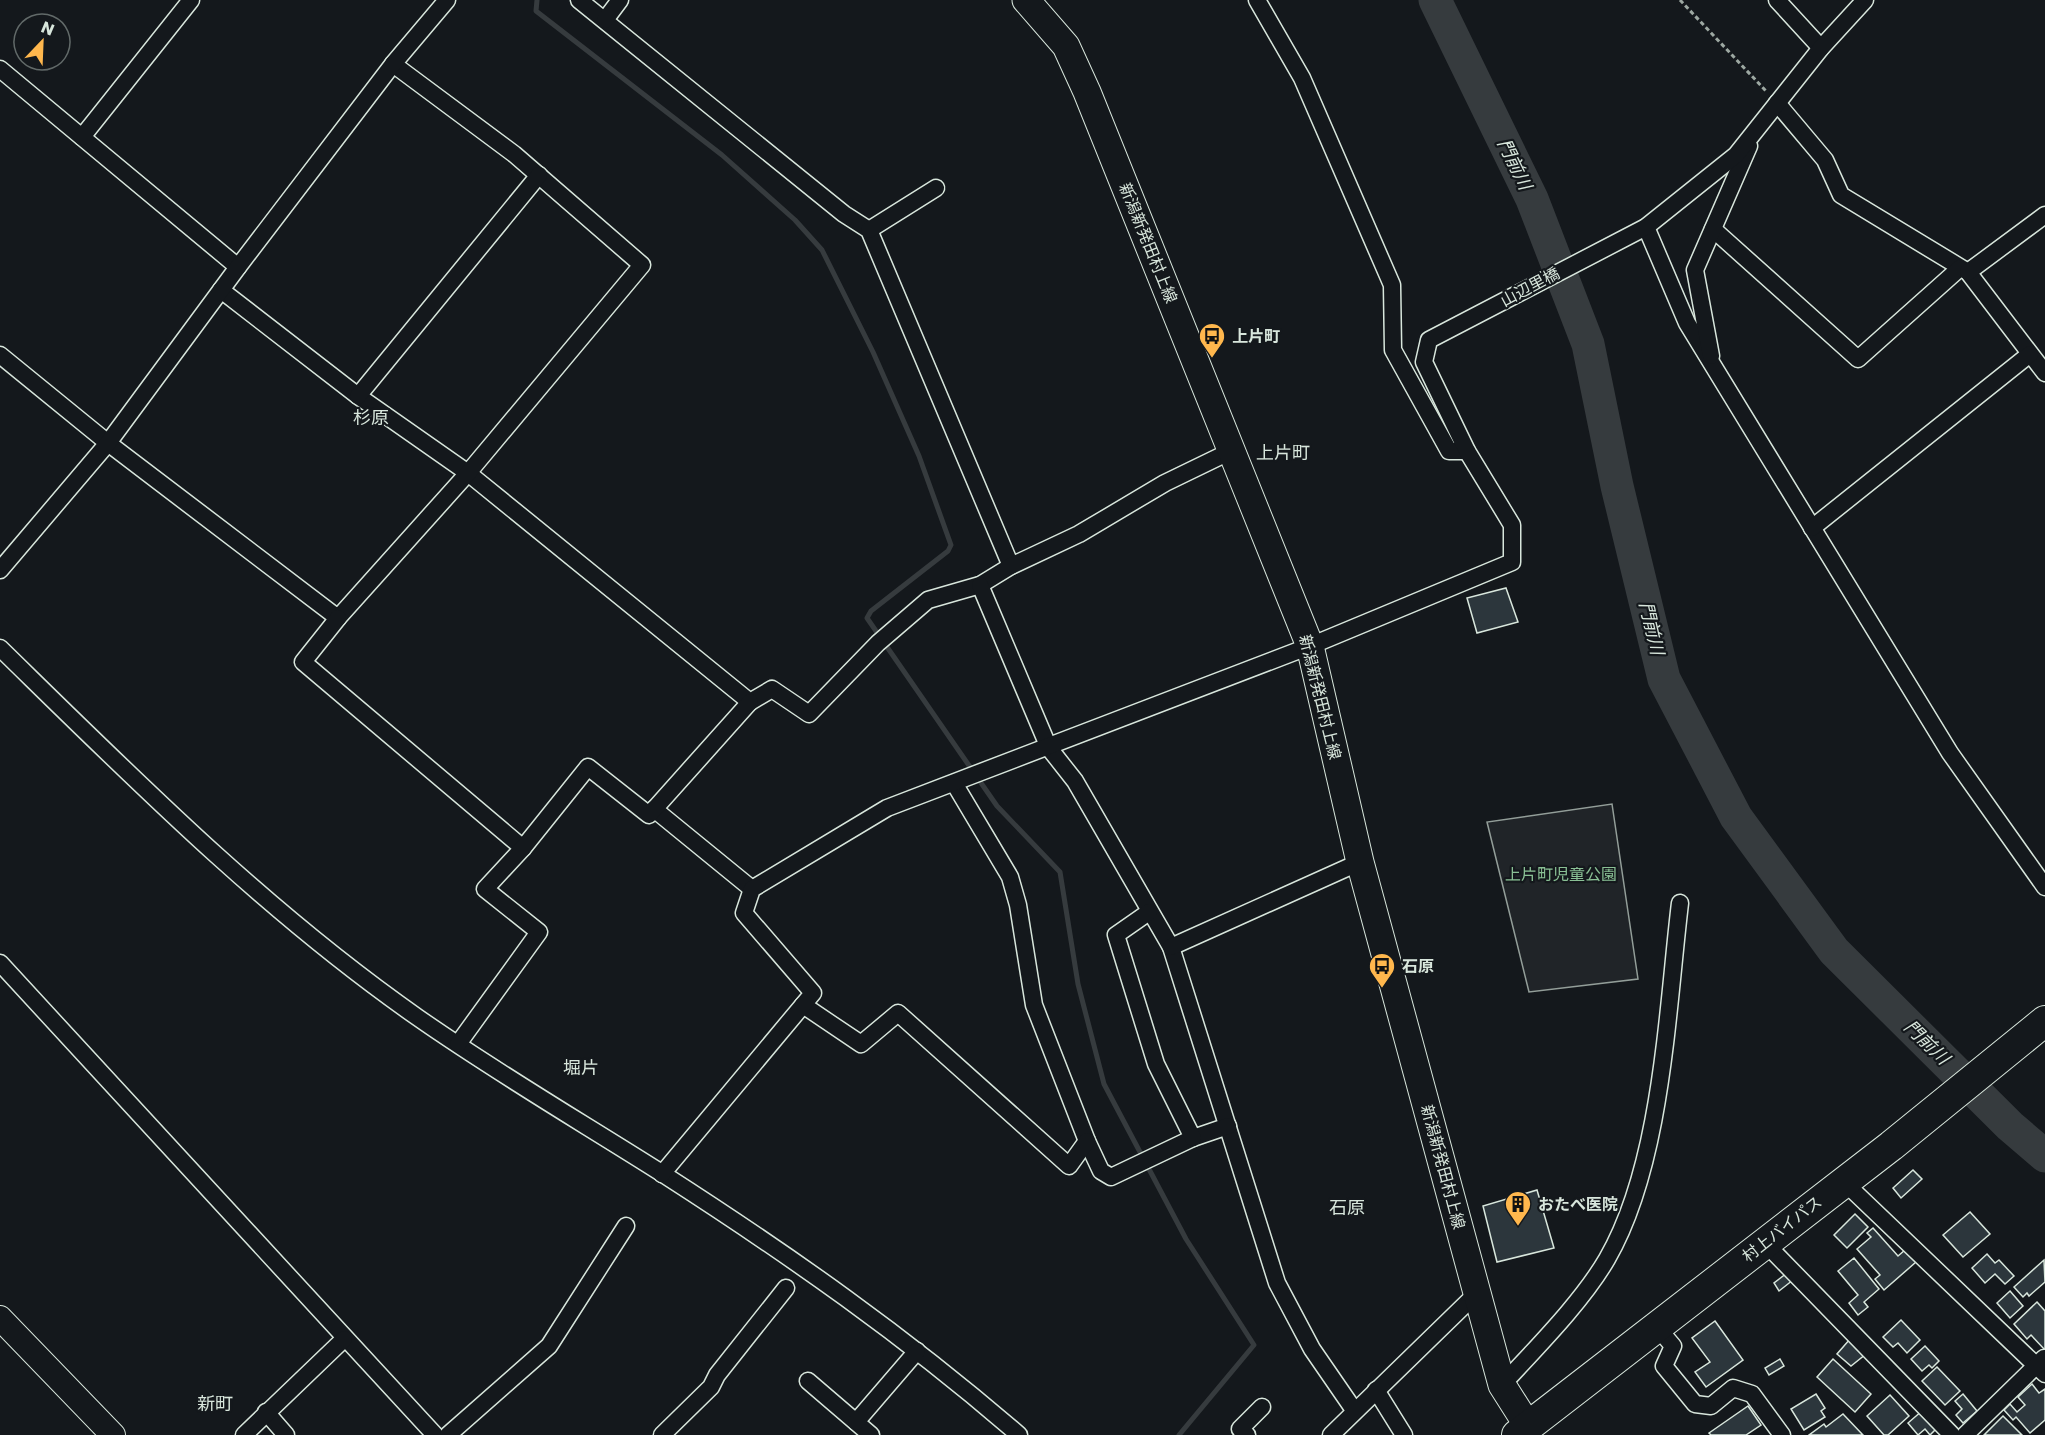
<svg xmlns="http://www.w3.org/2000/svg" width="2045" height="1435" font-family="Poppins,'Noto Sans JP',sans-serif">
  <style>
    .green { fill: #202428; stroke: #939e99; stroke-width: 1.5 }
    .lines { fill: none; stroke-linecap: round; stroke-linejoin: round }
    .stream { stroke: #363b3e; stroke-width: 5 }
    .river { stroke: #363b3e; stroke-width: 33 }
    .building { fill: #2c363c; stroke: #d8e6dc; stroke-width: 1.5 }
    .street-casing { stroke: #d8e6dc; stroke-width: 19 }
    .secondary-casing { stroke: #d8e6dc; stroke-width: 26 }
    .primary-casing { stroke: #d8e6dc; stroke-width: 29 }
    .highway-casing { stroke: #d8e6dc; stroke-width: 32 }
    .path { stroke: #9da8a2; stroke-width: 3; stroke-dasharray: 4.5 3; stroke-linecap: butt }
    .street { stroke: #14181c; stroke-width: 16 }
    .secondary { stroke: #14181c; stroke-width: 24 }
    .primary { stroke: #14181c; stroke-width: 27 }
    .highway { stroke: #14181c; stroke-width: 30 }
    .labels { text-anchor: middle; dominant-baseline: central; stroke-width: 4.5; stroke-linejoin: round; paint-order: stroke }
    .street-label { font-size: 16px; fill: #d8e6dc; stroke: #14181c }
    .poi-label { font-size: 16px; font-weight: bold; fill: #d8e6dc; stroke: #14181c; text-anchor: start }
    .park-label { font-size: 16px; fill: #8ac095; stroke: #14181c }
    .water-label { font-size: 18px; font-style: italic; fill: #d8e6dc; stroke: #14181c }
    .neighbourhood-label { font-size: 18px; fill: #d8e6dc; stroke: #14181c }
  </style>
  <rect width="100%" height="100%" fill="#14181c"/>
  <path class="green" d="M1612,804L1638,979L1529,992L1487,822Z"/>
  <g class="lines">
    <path class="stream" d="M537,0L536,11L722,155L795,220L822,250L873,352L919,456L951,545L948,551L871,611L867,618L997,806L1060,872L1078,984L1104,1084L1186,1239L1254,1345L1179,1435"/>
    <path class="river" d="M1435,0L1532,199L1588,344L1617,486L1664,679L1736,817L1834,951L2010,1126L2045,1156"/>
  </g>
  <g class="building">
    <path d="M1506,588L1518,622L1477,633L1467,598Z"/>
    <path d="M1913,1170L1922,1179L1901,1198L1893,1188Z"/>
    <path d="M1537,1190L1554,1248L1497,1262L1483,1206Z"/>
    <path d="M1970,1212L1990,1234L1963,1257L1943,1235Z"/>
    <path d="M1855,1214L1868,1227L1847,1248L1834,1235Z"/>
    <path d="M1873,1228L1898,1256L1905,1250L1916,1262L1884,1290L1875,1279L1880,1275L1857,1249L1871,1237L1867,1233Z"/>
    <path d="M1987,1254L1995,1263L1999,1260L2014,1276L2005,1284L1995,1274L1985,1283L1972,1268Z"/>
    <path d="M1854,1258L1879,1289L1864,1302L1868,1307L1858,1315L1849,1303L1858,1295L1838,1271Z"/>
    <path d="M2044,1260L2045,1282L2029,1296L2027,1293L2023,1297L2014,1287Z"/>
    <path d="M1787,1273L1793,1280L1779,1291L1774,1283Z"/>
    <path d="M2010,1291L2023,1306L2010,1318L1997,1303Z"/>
    <path d="M2037,1302L2045,1311V1350L2031,1335L2027,1339L2014,1324Z"/>
    <path d="M1901,1320L1920,1340L1907,1353L1898,1343L1893,1347L1883,1337Z"/>
    <path d="M1715,1321L1743,1360L1706,1387L1695,1372L1710,1362L1692,1338Z"/>
    <path d="M1850,1339L1866,1354L1851,1366L1837,1354Z"/>
    <path d="M1925,1346L1939,1361L1932,1368L1929,1365L1922,1371L1911,1359Z"/>
    <path d="M1780,1359L1784,1366L1769,1375L1765,1368Z"/>
    <path d="M1833,1359L1871,1394L1855,1412L1817,1377Z"/>
    <path d="M1937,1367L1960,1391L1945,1405L1922,1381Z"/>
    <path d="M2032,1384L2039,1393L2045,1389V1420L2030,1433L2016,1417L2013,1420L2004,1410L2010,1404L2017,1412L2025,1405L2018,1397Z"/>
    <path d="M1816,1394L1825,1408L1821,1411L1825,1417L1804,1430L1791,1409Z"/>
    <path d="M1963,1394L1977,1411L1963,1423L1956,1415L1962,1409L1955,1401Z"/>
    <path d="M1890,1395L1909,1416L1888,1435H1884L1867,1416Z"/>
    <path d="M1748,1406L1761,1425L1746,1435H1711L1709,1433Z"/>
    <path d="M1923,1410L1938,1427L1930,1435L1925,1429L1918,1435L1908,1423Z"/>
    <path d="M1843,1414L1863,1435H1809L1824,1424L1826,1427Z"/>
    <path d="M2003,1416L2022,1435H1984Z"/>
  </g>
  <g class="lines">
    <g class="street-casing">
      <g id="street">
        <path d="M579,0L844,214L869,230L1011,566"/>
        <path d="M1257,0L1302,78L1392,285L1393,350L1449,451H1467"/>
        <path d="M1777,0L1821,48"/>
        <path d="M605,20L620,0"/>
        <path d="M0,69L238,267"/>
        <path d="M1777,103L1825,160L1841,195L1968,272L2045,373"/>
        <path d="M82,137L191,0"/>
        <path d="M1646,227L1687,323L1950,753L2045,887"/>
        <path d="M1713,229L1858,359L1960,268"/>
        <path d="M869,230L936,188"/>
        <path d="M1968,272L2045,215"/>
        <path d="M221,290L358,396L468,473L750,702L772,689L809,714L878,643L928,600L980,585L1011,566L1079,534L1165,483L1231,451"/>
        <path d="M0,355L108,443L338,618L468,473L642,265L514,154L393,64"/>
        <path d="M1711,356L1695,270L1749,146"/>
        <path d="M358,396L539,175"/>
        <path d="M1812,528L2030,354"/>
        <path d="M0,570L108,443L238,267L393,64L447,0"/>
        <path d="M980,585L1049,748L1075,781L1171,947L1277,1283L1312,1349L1354,1410"/>
        <path d="M338,618L303,662L523,848"/>
        <path d="M0,648C133,778 264,910 417,1017C497,1073 581,1122 663,1174C789,1255 906,1337 1019,1435"/>
        <path d="M954,783L1010,877L1018,905L1034,1005L1087,1141L1101,1171L1111,1177L1193,1138L1228,1126"/>
        <path d="M654,809L752,889"/>
        <path d="M1149,912L1116,935L1156,1064L1193,1138"/>
        <path d="M1171,947L1360,862"/>
        <path d="M0,963L435,1435"/>
        <path d="M803,1005L861,1044L898,1013L1069,1166L1087,1141"/>
        <path d="M458,1044L539,932L485,889L523,848L588,767L649,815L750,702"/>
        <path d="M662,1174L813,993L744,913L752,889L887,808L1310,646L1512,562V525L1467,451L1424,362L1429,340L1646,227L1736,155L1821,48L1865,0"/>
        <path d="M1843,1181L2045,1374"/>
        <path d="M1764,1242L1952,1435"/>
        <path d="M1657,1327L1673,1346L1664,1366L1695,1404L1711,1406L1733,1388L1752,1394L1782,1435"/>
        <path d="M808,1381L871,1435"/>
        <path d="M1502,1385C1536,1348 1582,1302 1607,1259C1662,1164 1667,1011 1680,903"/>
        <path d="M1376,1390L1404,1435"/>
        <path d="M266,1412L286,1435"/>
        <path d="M856,1422L917,1351"/>
        <path d="M244,1435L344,1339"/>
        <path d="M448,1435L549,1346L626,1226"/>
        <path d="M662,1435L711,1387L717,1375L786,1288"/>
        <path d="M1247,1435L1240,1429L1262,1407"/>
        <path d="M1331,1435L1477,1293"/>
        <path d="M1965,1435L2044,1358"/>
      </g>
    </g>
    <g class="secondary-casing">
      <path id="secondary" d="M0,1318L113,1435"/>
    </g>
    <g class="primary-casing">
      <path id="primary" d="M1026,0L1066,46L1087,92L1310,646L1360,862L1502,1385L1528,1426"/>
    </g>
    <g class="highway-casing">
      <path id="highway" d="M1517,1435L1891,1146L2045,1021"/>
    </g>
    <path class="path" d="M1680,0L1766,91"/>
    <use href="#street" class="street"/>
    <use href="#secondary" class="secondary"/>
    <use href="#primary" class="primary"/>
    <use href="#highway" class="highway"/>
  </g>
  <defs>
    <g id="bus-pin" transform="scale(1.35)"><path d="M0 17L-7.5 6A9.5 9.5 0 1 1 7.5 6Z" fill="#ffb74d" stroke="#14181c"/><path d="M-5-6H5V4H4V6H2V4H-2V6H-4V4H-5ZM-3.5-4V0h7V-4ZM-3.5 1.2v1.5H-2V1.2ZM2 1.2v1.5H3.5V1.2Z" fill="#111"/></g>
    <g id="building-pin" transform="scale(1.35)"><path d="M0 17L-7.5 6A9.5 9.5 0 1 1 7.5 6Z" fill="#ffb74d" stroke="#14181c"/><path d="M-4-6H4V6H1V3H-1V6H-4ZM-2.5-4.3h1.7v1.8h-1.7ZM.8-4.3h1.7v1.8H.8ZM-2.5-1h1.7V.8h-1.7ZM.8-1h1.7V.8H.8Z" fill="#111"/></g>
  </defs>
  <g fill-rule="evenodd">
    <use href="#bus-pin" x="1212" y="336"/>
    <use href="#bus-pin" x="1382" y="966"/>
    <use href="#building-pin" x="1518" y="1204"/>
  </g>
  <g class="labels">
    <g class="street-label">
      <text transform="translate(1148 243) rotate(68)">新潟新発田村上線</text>
      <text transform="translate(1530 287) rotate(-28)">山辺里橋</text>
      <text transform="translate(1320 697) rotate(76)">新潟新発田村上線</text>
      <text transform="translate(1443 1167) rotate(75)">新潟新発田村上線</text>
      <text transform="translate(1782 1229) rotate(-38)">村上バイパス</text>
    </g>
    <g class="poi-label">
      <text x="1232" y="336">上片町</text>
      <text x="1402" y="966">石原</text>
      <text x="1538" y="1204">おたべ医院</text>
    </g>
    <g class="park-label">
      <text x="1561" y="874">上片町児童公園</text>
    </g>
    <g class="water-label">
      <text transform="translate(1515 164) rotate(64)">門前川</text>
      <text transform="translate(1652 628) rotate(77)">門前川</text>
      <text transform="translate(1927 1042) rotate(44)">門前川</text>
    </g>
    <g class="neighbourhood-label">
      <text x="371" y="417">杉原</text>
      <text x="1283" y="452">上片町</text>
      <text x="581" y="1067">堀片</text>
      <text x="1347" y="1207">石原</text>
      <text x="215" y="1403">新町</text>
    </g>
  </g>
  <g transform="translate(42 42) rotate(23)"><circle r="28" fill="#14181c" stroke="#626a69" stroke-width="1.5"/>
  <path d="M0-4.5L10 22L0 15L-10 22Z" fill="#ffb74d"/>
  <text y="-9" font-size="16" font-weight="bold" text-anchor="middle" fill="#d8e6dc">N</text>
  </g>
</svg>
